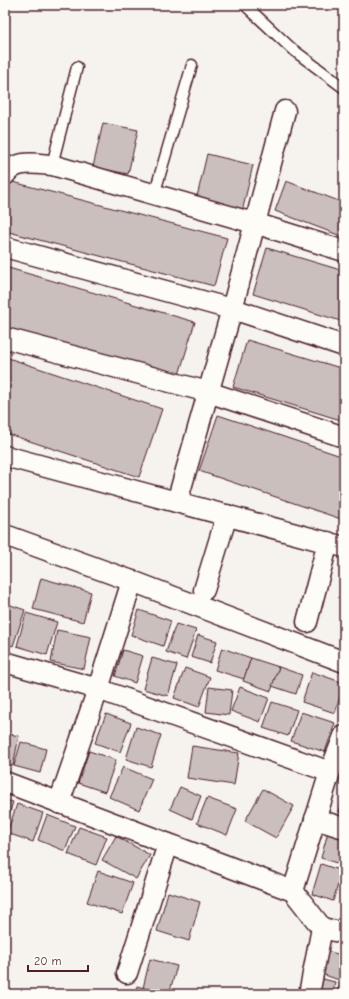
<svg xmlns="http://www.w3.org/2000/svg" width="349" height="999" font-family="'Comic Neue',sans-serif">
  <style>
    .building { fill: #cbbfbe; stroke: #4a1f2b }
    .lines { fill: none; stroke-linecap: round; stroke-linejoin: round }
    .lane-casing { stroke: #4a1f2b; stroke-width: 13 }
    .street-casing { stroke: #4a1f2b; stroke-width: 23 }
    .lane { stroke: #fdfcf7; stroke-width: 10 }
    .street { stroke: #fdfcf7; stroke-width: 20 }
  </style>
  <rect width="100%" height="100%" fill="#f6f3ef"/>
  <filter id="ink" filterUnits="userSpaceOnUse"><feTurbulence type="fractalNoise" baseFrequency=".025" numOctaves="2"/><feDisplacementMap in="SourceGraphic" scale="8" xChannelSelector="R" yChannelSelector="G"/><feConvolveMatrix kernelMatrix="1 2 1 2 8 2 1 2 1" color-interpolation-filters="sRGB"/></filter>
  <g filter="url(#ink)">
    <g class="building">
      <path d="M103,123L138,130L128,174L93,167Z"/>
      <path d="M207,154L253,165L242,212L196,201Z"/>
      <path d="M9,181L227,238L214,286L5,231V196Z"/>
      <path d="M286,181L344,203V227L341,236L275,211Z"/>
      <path d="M267,248L344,271V322L253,294Z"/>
      <path d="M5,267L195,322L178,378L5,328Z"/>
      <path d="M247,340L344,369V421L233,387Z"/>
      <path d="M5,357L162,409L139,477L5,433Z"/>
      <path d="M218,415L344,457V520L199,471Z"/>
      <path d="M41,578L91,592L83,622L33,609Z"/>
      <path d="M5,603L25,610L13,646L5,643Z"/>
      <path d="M139,610L171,621L163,646L131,635Z"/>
      <path d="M26,613L57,622L47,655L17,646Z"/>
      <path d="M176,624L196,630L186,659L166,652Z"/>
      <path d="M57,630L91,637L84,669L51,662Z"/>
      <path d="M198,635L217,641L210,663L191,657Z"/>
      <path d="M222,648L251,658L244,679L215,670Z"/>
      <path d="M123,650L143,656L135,683L115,676Z"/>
      <path d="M152,658L177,665L168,696L143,689Z"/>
      <path d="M251,658L279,667L271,691L243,681Z"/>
      <path d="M279,667L302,675L296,694L272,686Z"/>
      <path d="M185,668L210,677L199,707L174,698Z"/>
      <path d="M312,672L344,683L335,713L302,702Z"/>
      <path d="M209,687L232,690L229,715L206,712Z"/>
      <path d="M240,687L269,698L260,722L231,711Z"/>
      <path d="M272,702L297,710L288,736L263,728Z"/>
      <path d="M301,712L335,723L325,752L291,741Z"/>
      <path d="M106,714L131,723L120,752L95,743Z"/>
      <path d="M136,727L161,735L151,767L126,759Z"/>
      <path d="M5,733L19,736L13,766L5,764Z"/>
      <path d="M21,742L46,749L40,773L14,766Z"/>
      <path d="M192,746L239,753L234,785L187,778Z"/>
      <path d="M89,751L116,760L105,792L78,783Z"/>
      <path d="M123,767L152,779L139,810L109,797Z"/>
      <path d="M180,787L201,796L192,819L170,809Z"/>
      <path d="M263,789L294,806L276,838L245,821Z"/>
      <path d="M344,796V814L339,812Z"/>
      <path d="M207,798L237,809L227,835L197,823Z"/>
      <path d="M5,800L13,802L5,829Z"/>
      <path d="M17,804L43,813L33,842L7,833Z"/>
      <path d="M47,815L75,826L65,851L38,840Z"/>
      <path d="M79,827L107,837L96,865L68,854Z"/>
      <path d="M328,832L344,836L343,865L321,858Z"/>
      <path d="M116,836L150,855L136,879L102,860Z"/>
      <path d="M321,864L342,871L333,901L312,894Z"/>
      <path d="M98,871L133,883L122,914L87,902Z"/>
      <path d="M344,878V905L339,904Z"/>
      <path d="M168,892L200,902L189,941L157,931Z"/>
      <path d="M327,951L344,956V975L342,981L319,973Z"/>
      <path d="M150,959L177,966L169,994L143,988Z"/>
      <path d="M323,979L335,982L332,994H319Z"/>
      <path d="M340,985L344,986V994H337Z"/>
      <path d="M137,986L163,993V994H135Z"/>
    </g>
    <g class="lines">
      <g class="lane-casing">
        <g id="lane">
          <path d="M245,5L292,49L344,88"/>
          <path d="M52,165L77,67"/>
          <path d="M154,195L192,65"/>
        </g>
      </g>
      <g class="street-casing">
        <g id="street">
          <path d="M5,175C15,159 36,164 52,165L264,226L344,251"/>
          <path d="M5,247L242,312L344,346"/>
          <path d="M5,338L208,392L344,437"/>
          <path d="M5,456L344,547"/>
          <path d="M177,502L232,309L285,111"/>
          <path d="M5,535L132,581L344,662"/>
          <path d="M204,590L227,515"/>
          <path d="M307,622L328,542"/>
          <path d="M5,662L98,689L330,772"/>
          <path d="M5,782L293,891L322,928L344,933"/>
          <path d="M59,803L98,689L132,581"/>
          <path d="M315,819L344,828"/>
          <path d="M293,891L330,772L344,736"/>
          <path d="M127,973L168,844"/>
          <path d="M309,994L322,928"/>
        </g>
      </g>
      <use href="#lane" class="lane"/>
      <use href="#street" class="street"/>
    </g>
  </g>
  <rect width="349" height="999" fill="none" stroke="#fdfcf7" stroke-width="20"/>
  <rect x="10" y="10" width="329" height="979" fill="none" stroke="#4a1f2b" stroke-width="1.5" filter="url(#ink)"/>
  <path d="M28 965v6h60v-6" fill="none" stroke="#4a1f2b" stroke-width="2"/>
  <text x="34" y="965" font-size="12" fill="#4a1f2b" stroke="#fdfcf7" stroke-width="3" paint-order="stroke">20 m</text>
</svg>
